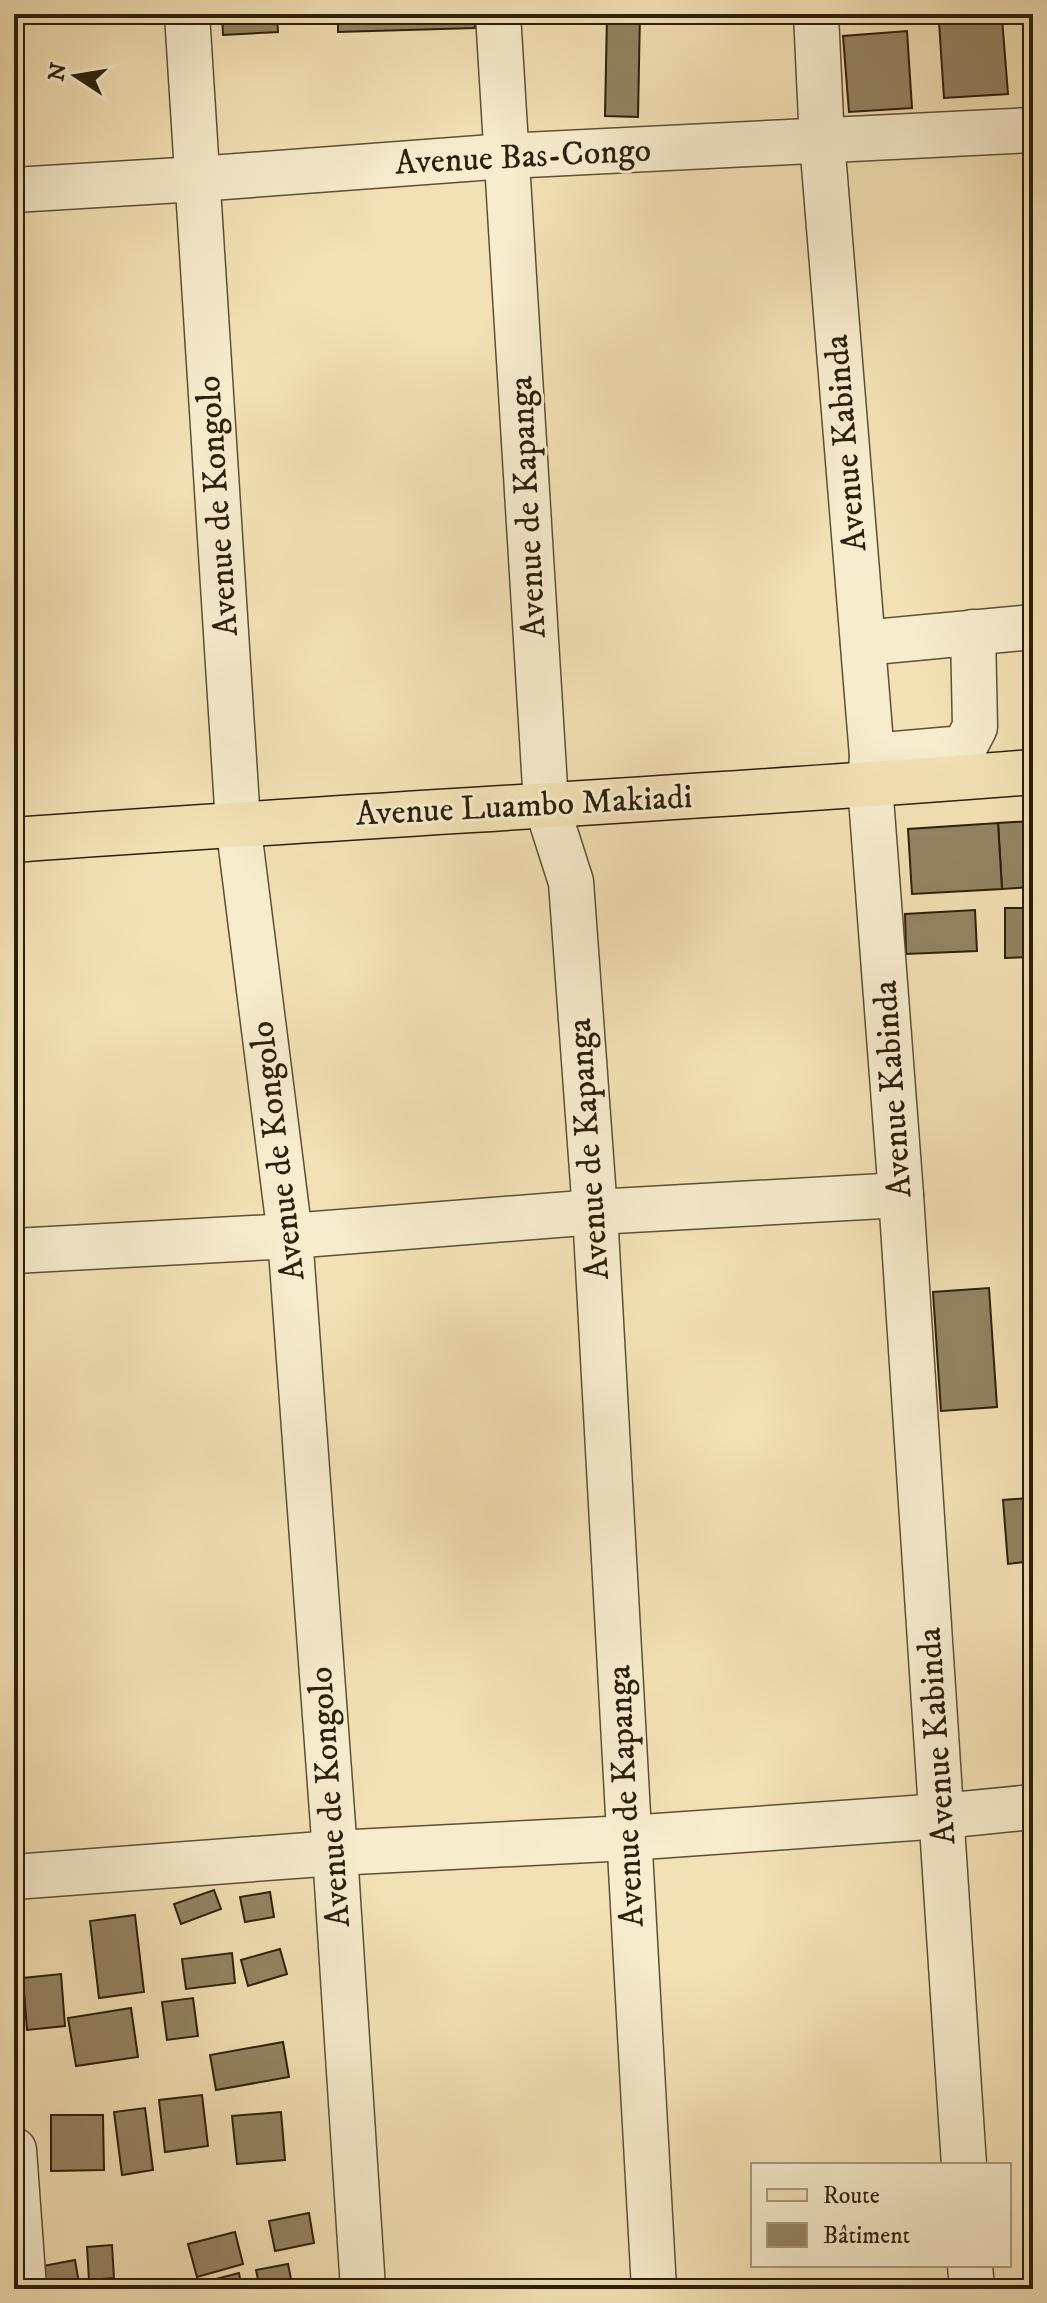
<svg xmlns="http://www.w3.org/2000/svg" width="1047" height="2303" font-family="'IM FELL DW Pica',serif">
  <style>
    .building { fill: #938463; stroke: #2c1f0c; stroke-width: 2 }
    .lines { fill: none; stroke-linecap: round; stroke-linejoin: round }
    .minor-casing { stroke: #5e5036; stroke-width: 47 }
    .major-casing { stroke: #2c1f0c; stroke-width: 47 }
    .minor { stroke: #f7ecce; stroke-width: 44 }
    .major { stroke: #f2e1b4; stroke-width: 44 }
    .labels { text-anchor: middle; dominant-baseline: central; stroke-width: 6; stroke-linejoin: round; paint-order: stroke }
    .street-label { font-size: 34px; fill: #2c1f0c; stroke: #f7ecce }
  </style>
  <rect width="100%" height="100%" fill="#f2e1b4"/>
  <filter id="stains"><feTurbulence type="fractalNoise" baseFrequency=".0025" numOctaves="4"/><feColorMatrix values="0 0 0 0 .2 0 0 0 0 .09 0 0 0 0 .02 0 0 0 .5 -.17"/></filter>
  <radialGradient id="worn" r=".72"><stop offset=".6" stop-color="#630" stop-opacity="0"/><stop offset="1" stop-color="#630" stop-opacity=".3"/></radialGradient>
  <g class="building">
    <path d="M222,14H277L278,32L223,35Z"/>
    <path d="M338,14H474L475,28L338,32Z"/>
    <path d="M607,14H640L638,117L605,116Z"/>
    <path d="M1002,18L1008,94L944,98L939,22Z"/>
    <path d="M1027,19H1033L1032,95Z"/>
    <path d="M907,31L912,108L849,112L843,36Z"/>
    <path d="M1033,821V887L1002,889L998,823Z"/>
    <path d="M998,823L1002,889L912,894L908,829Z"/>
    <path d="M1005,908H1033V957L1005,958Z"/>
    <path d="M975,910L977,951L906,954L905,914Z"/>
    <path d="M989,1288L997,1407L941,1411L933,1292Z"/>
    <path d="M1029,1498L1033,1561L1008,1564L1003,1500Z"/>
    <path d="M214,1890L221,1909L181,1924L174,1904Z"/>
    <path d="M270,1892L274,1917L245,1922L240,1897Z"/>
    <path d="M135,1915L144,1992L99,1998L90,1921Z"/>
    <path d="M280,1949L287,1974L248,1986L241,1960Z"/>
    <path d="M232,1953L235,1983L186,1989L182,1959Z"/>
    <path d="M61,1974L65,2026L27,2030L23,1978Z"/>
    <path d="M193,1998L198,2036L167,2040L162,2002Z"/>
    <path d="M131,2008L138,2057L76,2066L68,2018Z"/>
    <path d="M283,2042L289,2077L216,2090L210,2055Z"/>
    <path d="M202,2095L208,2146L165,2152L159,2100Z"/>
    <path d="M145,2108L153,2170L122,2175L114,2112Z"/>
    <path d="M281,2112L285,2160L237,2164L232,2116Z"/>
    <path d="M51,2115H103L104,2170L51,2171Z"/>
    <path d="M309,2213L314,2243L275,2251L269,2221Z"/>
    <path d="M235,2232L243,2264L197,2277L188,2244Z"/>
    <path d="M112,2245L114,2278L89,2280L87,2247Z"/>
    <path d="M75,2260L80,2289H47L43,2266Z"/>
    <path d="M288,2264L293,2289H260L256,2270Z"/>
    <path d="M239,2273L242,2289H189V2286Z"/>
  </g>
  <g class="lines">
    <g class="minor-casing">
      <g id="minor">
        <path d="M187,14L238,823L290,1236L335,1853L363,2289"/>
        <path d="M498,14L546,804L571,882L595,1212L654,2289"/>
        <path d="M816,14L822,141L872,756L870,785L901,1195L964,2165"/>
        <path d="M14,190L197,179L506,156L1033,130"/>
        <path d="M863,643L1033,627"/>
        <path d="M872,756L964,748L975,727L973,632"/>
        <path d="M14,1251L290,1236L595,1212L901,1195"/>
        <path d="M14,1877L335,1853L628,1838L942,1816L1033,1807"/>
        <path d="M14,2150L24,2289"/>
        <path d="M970,2265L972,2289"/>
      </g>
    </g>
    <g class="major-casing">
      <path id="major" d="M14,840C354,815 694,799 1033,772"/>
    </g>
    <use href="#minor" class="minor"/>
    <use href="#major" class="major"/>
  </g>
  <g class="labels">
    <g class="street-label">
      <text transform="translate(523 157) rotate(-3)">Avenue Bas-Congo</text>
      <text transform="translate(846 443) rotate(-95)">Avenue Kabinda</text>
      <text transform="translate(218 506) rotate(-94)">Avenue de Kongolo</text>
      <text transform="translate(528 507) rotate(-93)">Avenue de Kapanga</text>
      <text transform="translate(524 806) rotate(-3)">Avenue Luambo Makiadi</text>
      <text transform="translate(893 1089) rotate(-94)">Avenue Kabinda</text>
      <text transform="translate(589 1149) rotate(-94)">Avenue de Kapanga</text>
      <text transform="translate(278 1151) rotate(-97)">Avenue de Kongolo</text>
      <text transform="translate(937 1736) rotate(-94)">Avenue Kabinda</text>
      <text transform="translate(626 1796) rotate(-93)">Avenue de Kapanga</text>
      <text transform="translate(330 1797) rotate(-94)">Avenue de Kongolo</text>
    </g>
  </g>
  <rect width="1047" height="2303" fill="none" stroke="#f2e1b4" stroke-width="48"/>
  <rect x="16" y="16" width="1015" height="2271" fill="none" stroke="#2c1f0c" stroke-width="4"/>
  <rect x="24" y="24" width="999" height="2255" fill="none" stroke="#2c1f0c" stroke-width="2"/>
  <rect x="751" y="2163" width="260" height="104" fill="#f7ecce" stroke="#a69a80" stroke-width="2"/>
  <rect x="767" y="2189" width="40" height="12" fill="#f2e1b4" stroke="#a69a80" stroke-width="2"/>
  <text x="823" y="2203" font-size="24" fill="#2c1f0c">Route</text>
  <rect x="767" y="2223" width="40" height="24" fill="#938463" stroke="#a69a80" stroke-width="2"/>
  <text x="823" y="2243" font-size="24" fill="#2c1f0c">Bâtiment</text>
  <g transform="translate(76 76) rotate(282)" stroke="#f7ecce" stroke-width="6" paint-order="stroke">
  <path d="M0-6L14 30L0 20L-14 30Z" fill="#2c1f0c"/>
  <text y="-12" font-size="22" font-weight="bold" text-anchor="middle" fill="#2c1f0c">N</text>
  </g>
  <rect width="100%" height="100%" filter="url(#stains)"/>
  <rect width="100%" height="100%" fill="url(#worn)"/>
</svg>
